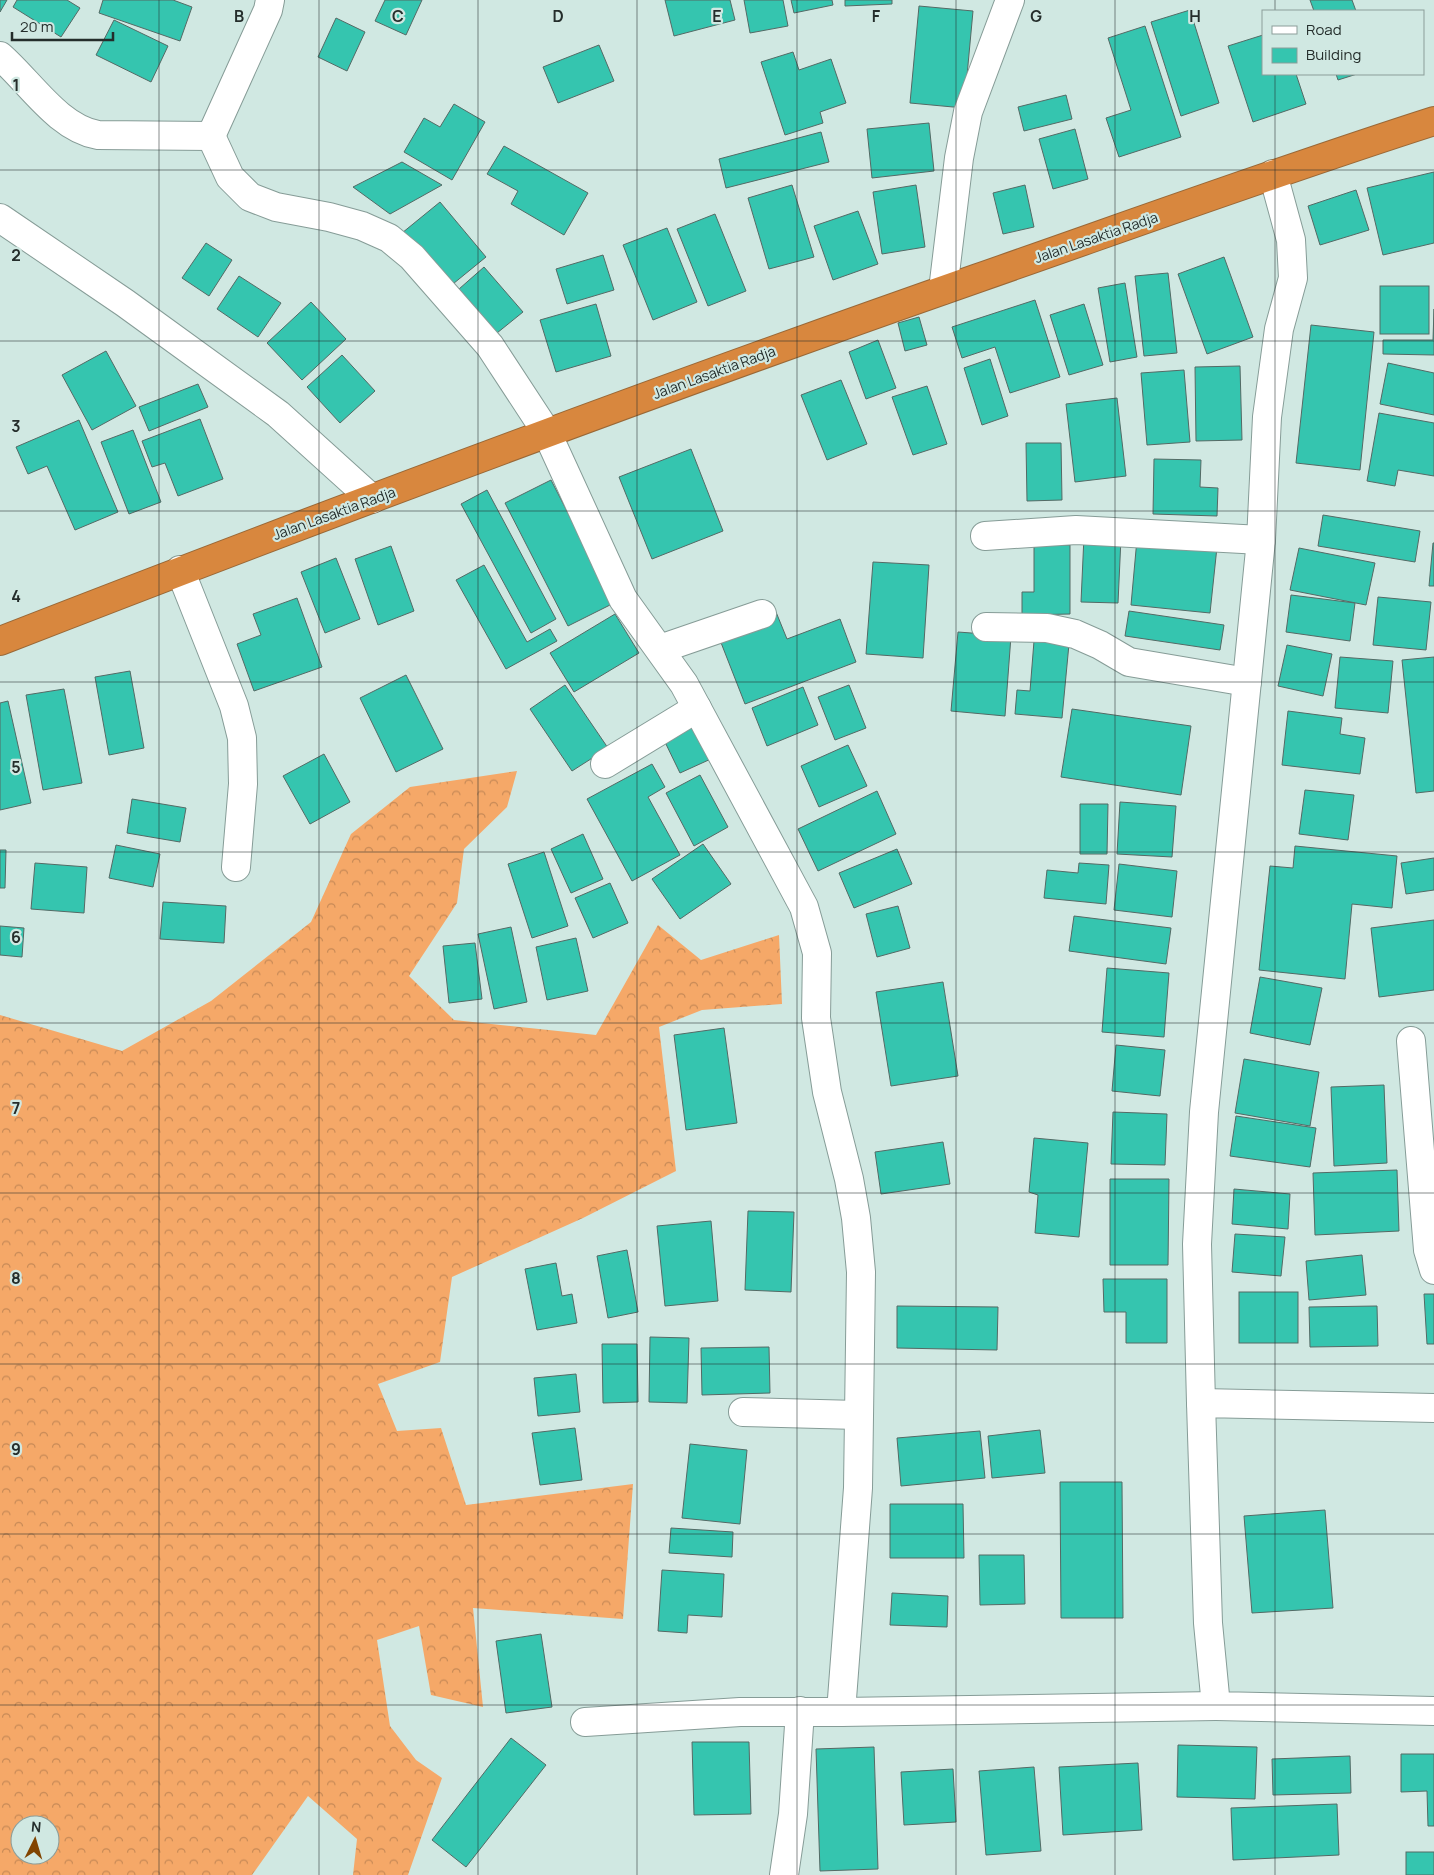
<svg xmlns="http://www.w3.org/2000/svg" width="1434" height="1875" font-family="Manrope,sans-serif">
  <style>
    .forest { fill: url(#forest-crowns); fill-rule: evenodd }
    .building { fill: #35c5af; stroke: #546a65 }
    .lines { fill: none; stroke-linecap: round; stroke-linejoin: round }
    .minor-casing { stroke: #869c97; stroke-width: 30 }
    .highway-casing { stroke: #996837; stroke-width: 30 }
    .minor { stroke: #fff; stroke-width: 28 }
    .highway { stroke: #d8873e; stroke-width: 28 }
    .grid { fill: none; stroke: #242d2b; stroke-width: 1; stroke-opacity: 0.55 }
    .labels { text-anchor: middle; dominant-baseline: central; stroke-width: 4.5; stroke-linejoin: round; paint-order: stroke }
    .street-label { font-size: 14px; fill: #242d2b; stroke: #d0e8e2 }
    .grid-label { font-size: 16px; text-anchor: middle; font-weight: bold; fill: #242d2b; stroke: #d0e8e2; stroke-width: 4.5; stroke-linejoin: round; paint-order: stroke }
  </style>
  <defs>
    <pattern id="forest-crowns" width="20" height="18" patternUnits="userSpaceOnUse" patternTransform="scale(1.25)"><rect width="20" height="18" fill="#f5a868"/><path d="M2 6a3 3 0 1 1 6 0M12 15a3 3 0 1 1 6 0" fill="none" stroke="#c68956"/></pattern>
  </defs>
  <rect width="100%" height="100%" fill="#d0e8e2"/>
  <path class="forest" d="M517,771L507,807L464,849L457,903L409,976L454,1020L596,1035L658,925L701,960L779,935L782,1004L702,1010L659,1027L676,1171L583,1218L452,1277L440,1362L378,1384L397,1431L441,1428L466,1505L633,1484L623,1619L473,1608L483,1707L431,1695L419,1626L377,1640L390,1726L416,1760L442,1778L408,1875H353L357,1839L308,1796L252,1875H0V1015L122,1051L211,1001L311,922L351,834L410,787ZM20,1825H50V1855H20Z"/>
  <g class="building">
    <path d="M0,0H7L0,12Z"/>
    <path d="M17,0H67L80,8L61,37L13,7Z"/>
    <path d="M103,0H173L192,7L180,41L99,13Z"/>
    <path d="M385,0H422L406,35L375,21Z"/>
    <path d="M665,0H730L735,20L674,36Z"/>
    <path d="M744,0H783L788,26L750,33Z"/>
    <path d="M791,0H832L833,5L794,13Z"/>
    <path d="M845,0H892V4L845,6Z"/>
    <path d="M1310,0H1352L1356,11H1314Z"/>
    <path d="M919,6L973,11L964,108L910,103Z"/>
    <path d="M1190,10L1219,103L1181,116L1151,22Z"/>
    <path d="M336,18L365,32L347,71L318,57Z"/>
    <path d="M114,20L168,46L151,82L96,55Z"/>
    <path d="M1145,26L1181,137L1119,157L1106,118L1131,110L1108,38Z"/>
    <path d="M1263,35V74H1296L1306,104L1253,122L1228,46Z"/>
    <path d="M599,45L614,81L558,103L543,67Z"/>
    <path d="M793,52L799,70L831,59L846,103L820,112L823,123L785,135L761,62Z"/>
    <path d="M1336,74H1357L1338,80Z"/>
    <path d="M1066,95L1072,119L1024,131L1018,107Z"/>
    <path d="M454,104L485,122L452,180L404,152L424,118L440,127Z"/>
    <path d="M929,123L934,171L872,178L867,129Z"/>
    <path d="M1075,129L1088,179L1053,189L1039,139Z"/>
    <path d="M821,132L829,162L726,188L719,159Z"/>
    <path d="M504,146L588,193L564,235L511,204L518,191L487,174Z"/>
    <path d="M402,162L442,185L390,214L353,187Z"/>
    <path d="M1434,172V243L1383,255L1367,188Z"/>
    <path d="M792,185L814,257L769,269L748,198Z"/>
    <path d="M916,185L925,247L882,254L873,192Z"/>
    <path d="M1025,185L1034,227L1003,234L993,193Z"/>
    <path d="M1356,190L1369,230L1320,245L1308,206Z"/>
    <path d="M440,202L486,257L448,288L402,233Z"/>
    <path d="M858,211L878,264L833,280L814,226Z"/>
    <path d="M715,214L746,291L708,306L677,229Z"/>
    <path d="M667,228L697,302L653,320L623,245Z"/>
    <path d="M206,243L232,260L209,296L182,278Z"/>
    <path d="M603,255L614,290L567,304L556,269Z"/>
    <path d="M1224,257L1253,337L1207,354L1178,274Z"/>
    <path d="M484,267L523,312L497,333L459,289Z"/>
    <path d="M1168,273L1177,353L1144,356L1135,276Z"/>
    <path d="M239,276L281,303L258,337L217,309Z"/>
    <path d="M1125,283L1137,357L1110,362L1098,288Z"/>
    <rect x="1380" y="286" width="49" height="48"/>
    <path d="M1035,300L1060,377L1010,393L995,347L962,358L952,327Z"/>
    <path d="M311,302L346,339L302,380L267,343Z"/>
    <path d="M596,304L611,356L556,372L540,320Z"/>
    <path d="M1084,304L1103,365L1069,375L1050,315Z"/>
    <path d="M1434,309V355L1383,354V340H1433Z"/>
    <path d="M919,317L927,345L905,351L898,323Z"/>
    <path d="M1311,325L1374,332L1360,470L1296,463Z"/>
    <path d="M878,340L896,388L866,399L849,352Z"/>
    <path d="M106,351L136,406L92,430L62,375Z"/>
    <path d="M342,355L375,391L340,423L307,387Z"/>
    <path d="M990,359L1008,416L982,425L964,368Z"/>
    <path d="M1388,363L1434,373V415L1380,404Z"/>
    <path d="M1240,366L1242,440L1196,441L1195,367Z"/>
    <path d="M1184,370L1190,442L1147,445L1141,373Z"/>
    <path d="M841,380L867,444L827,460L801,395Z"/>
    <path d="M198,384L208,407L149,431L139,407Z"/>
    <path d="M927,386L947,444L913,455L892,397Z"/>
    <path d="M1117,398L1126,476L1075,482L1066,404Z"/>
    <path d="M1379,413L1434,423V476L1398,470L1395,486L1367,481Z"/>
    <path d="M200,419L223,479L178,496L165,463L152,467L142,441Z"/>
    <path d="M79,420L118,512L75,530L47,466L28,474L16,447Z"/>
    <path d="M133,430L161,502L129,514L101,442Z"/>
    <path d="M1026,443H1061L1062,500L1027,501Z"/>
    <path d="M691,449L723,531L652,559L619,477Z"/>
    <path d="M1154,459L1201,460L1200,487L1218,488L1217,516L1153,514Z"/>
    <path d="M551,480L614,603L568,626L505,503Z"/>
    <path d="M487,490L556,619L531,633L461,504Z"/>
    <path d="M1323,515L1420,531L1415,562L1318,546Z"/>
    <path d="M1084,536L1121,538L1118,603L1081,602Z"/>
    <path d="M1137,539L1217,547L1210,613L1131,605Z"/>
    <path d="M1433,543H1434V586H1429Z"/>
    <path d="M1034,545H1070V614L1022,615V592H1034Z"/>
    <path d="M391,546L414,611L378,625L355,559Z"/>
    <path d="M1299,548L1375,563L1366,605L1290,590Z"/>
    <path d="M336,558L360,619L325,633L301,572Z"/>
    <path d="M873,562L929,565L923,658L866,654Z"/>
    <path d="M484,565L527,642L550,629L557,641L506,669L456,580Z"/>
    <path d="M1291,595L1355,603L1350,641L1286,632Z"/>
    <path d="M1378,597L1431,602L1426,650L1373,645Z"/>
    <path d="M297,598L322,667L254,691L237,644L261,635L253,614Z"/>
    <path d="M1129,611L1224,625L1220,650L1125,636Z"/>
    <path d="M776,612L787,639L840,619L856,662L745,704L718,635Z"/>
    <path d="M615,614L639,653L574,692L550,653Z"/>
    <path d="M958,632L1011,636L1005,716L951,711Z"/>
    <path d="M1034,641L1069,644L1062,718L1015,714L1017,690L1030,691Z"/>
    <path d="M1287,645L1332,654L1323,696L1278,686Z"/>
    <path d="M1340,657L1393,661L1388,713L1335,708Z"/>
    <path d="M1434,657V791L1416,793L1402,660Z"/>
    <path d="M130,671L144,748L109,755L95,677Z"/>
    <path d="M406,675L443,749L396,772L360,698Z"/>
    <path d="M565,685L608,748L572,771L530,709Z"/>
    <path d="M849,685L866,728L835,740L818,697Z"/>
    <path d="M803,687L818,725L767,746L752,708Z"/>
    <path d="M64,689L82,783L43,790L26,695Z"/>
    <path d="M8,701L31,803L0,810V703Z"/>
    <path d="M1072,709L1191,726L1181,795L1061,777Z"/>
    <path d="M1288,711L1342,718L1340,734L1365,738L1360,774L1282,765Z"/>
    <path d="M697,724L713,758L680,773L664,740Z"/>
    <path d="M848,745L867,786L819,807L801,766Z"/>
    <path d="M324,754L350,802L310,824L283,776Z"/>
    <path d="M652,764L665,787L648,797L680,855L632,881L587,799Z"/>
    <path d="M700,775L728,827L694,846L666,793Z"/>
    <path d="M1305,790L1354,795L1348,840L1299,834Z"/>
    <path d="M877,791L896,834L818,871L798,829Z"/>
    <path d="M132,799L186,808L180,842L127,833Z"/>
    <path d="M1120,802L1176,806L1172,857L1117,854Z"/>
    <path d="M1080,804H1108L1107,854H1080Z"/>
    <path d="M583,834L603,879L571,893L551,849Z"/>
    <path d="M703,844L731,884L680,919L652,879Z"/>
    <path d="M116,845L160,854L153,887L109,878Z"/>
    <path d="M1295,846L1397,856L1392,908L1352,904L1345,979L1259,970L1270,866L1293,868Z"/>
    <path d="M897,849L912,884L854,908L839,873Z"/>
    <path d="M0,850H6L5,888H0Z"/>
    <path d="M544,852L568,926L532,938L508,864Z"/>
    <path d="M1434,858V890L1406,894L1401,863Z"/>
    <path d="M35,863L87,867L84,913L31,909Z"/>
    <path d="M1079,863L1109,865L1106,904L1044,898L1047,870L1078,873Z"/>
    <path d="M1119,864L1177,871L1172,917L1114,910Z"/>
    <path d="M610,883L628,923L593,938L575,898Z"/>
    <path d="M163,902L226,906L224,943L160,939Z"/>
    <path d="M898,906L910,948L877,957L866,914Z"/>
    <path d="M1074,916L1171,928L1166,964L1069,951Z"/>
    <path d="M1434,920V990L1379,997L1371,928Z"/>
    <path d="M0,926L24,928L22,957L0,955Z"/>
    <path d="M511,927L527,1002L494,1009L478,934Z"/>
    <path d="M576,938L588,991L547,1000L536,947Z"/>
    <path d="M475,943L482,999L449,1003L443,946Z"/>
    <path d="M1107,968L1169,973L1164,1037L1102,1032Z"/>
    <path d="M1260,977L1322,988L1310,1045L1250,1033Z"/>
    <path d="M943,982L958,1076L891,1086L876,992Z"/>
    <path d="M724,1028L737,1123L686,1130L674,1035Z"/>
    <path d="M1116,1045L1165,1050L1160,1096L1112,1091Z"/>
    <path d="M1244,1059L1319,1072L1310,1126L1235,1113Z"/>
    <path d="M1384,1085L1387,1163L1334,1166L1331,1087Z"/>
    <path d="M1113,1112L1167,1114L1165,1165L1111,1164Z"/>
    <path d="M1236,1116L1316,1128L1310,1167L1230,1156Z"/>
    <path d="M1034,1138L1088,1143L1079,1237L1035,1233L1038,1195L1029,1192Z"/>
    <path d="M943,1142L950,1184L881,1194L875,1152Z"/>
    <path d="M1397,1170L1399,1231L1315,1235L1313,1173Z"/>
    <path d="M1110,1179H1169L1168,1265H1110Z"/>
    <path d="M1234,1189L1290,1194L1288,1229L1232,1224Z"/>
    <path d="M748,1211L794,1212L791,1292L745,1290Z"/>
    <path d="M711,1221L718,1301L665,1306L657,1226Z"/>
    <path d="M1235,1234L1285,1237L1281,1276L1232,1272Z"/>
    <path d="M627,1250L638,1312L608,1318L597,1256Z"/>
    <path d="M1362,1255L1366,1295L1309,1300L1306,1261Z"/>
    <path d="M556,1263L562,1296L572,1294L577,1323L537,1330L525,1269Z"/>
    <path d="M1103,1279H1167V1343H1126V1312H1104Z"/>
    <rect x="1239" y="1292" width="59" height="51"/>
    <path d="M1424,1294H1434V1344H1427Z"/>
    <path d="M897,1306L998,1307L997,1350L897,1348Z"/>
    <path d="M1377,1306L1378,1346L1310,1347L1309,1307Z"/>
    <path d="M650,1337L689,1338L687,1403L649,1402Z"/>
    <path d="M602,1344H637L638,1402L603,1403Z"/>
    <path d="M769,1347L770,1393L702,1395L701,1348Z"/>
    <path d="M576,1374L580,1412L538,1416L534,1378Z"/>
    <path d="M575,1428L582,1480L540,1485L532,1433Z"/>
    <path d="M1040,1430L1045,1473L992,1478L988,1436Z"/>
    <path d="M980,1431L985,1478L901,1486L897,1438Z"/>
    <path d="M690,1444L747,1450L740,1524L682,1518Z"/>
    <path d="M1060,1482H1122L1123,1618H1061Z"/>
    <path d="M890,1504H963L964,1558H890Z"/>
    <path d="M1325,1510L1333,1608L1252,1613L1244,1516Z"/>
    <path d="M671,1528L733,1532L732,1557L669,1553Z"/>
    <path d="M979,1555H1024L1025,1604L980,1605Z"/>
    <path d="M662,1570L724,1574L722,1617L688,1615L687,1633L658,1631Z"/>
    <path d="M892,1593L948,1596L947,1627L890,1625Z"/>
    <path d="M541,1634L552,1707L506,1713L496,1641Z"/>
    <path d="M511,1738L546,1765L466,1867L432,1840Z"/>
    <path d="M692,1742H749L751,1814L694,1815Z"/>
    <path d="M1178,1745L1257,1747L1255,1799L1177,1797Z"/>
    <path d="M874,1747L878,1869L820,1871L816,1749Z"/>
    <path d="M1401,1754H1434V1826H1428L1427,1791L1401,1792Z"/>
    <path d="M1350,1756L1351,1793L1273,1795L1272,1759Z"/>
    <path d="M1138,1763L1142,1830L1063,1835L1059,1767Z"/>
    <path d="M1034,1767L1041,1851L986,1855L979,1771Z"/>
    <path d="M953,1769L956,1822L904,1825L901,1772Z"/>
    <path d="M1337,1804L1339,1855L1233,1860L1231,1808Z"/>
    <rect x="1406" y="1852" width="28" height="23"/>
  </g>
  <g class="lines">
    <g class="minor-casing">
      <g id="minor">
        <path d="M0,56C30,82 58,128 98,135L211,136L268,10L270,0"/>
        <path d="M211,136L230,177L250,197L276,207L329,217L362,226L389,238L412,257L490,346L547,433L623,599L684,684L804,907L817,953L816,1018L827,1092L849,1179L856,1218L861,1272L858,1488L841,1712"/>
        <path d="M0,218L125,303L278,414L372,499"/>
        <path d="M943,290L959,158L968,112L1010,0"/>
        <path d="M985,536L1076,530L1261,540"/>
        <path d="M180,570L234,706L242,738L243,784L236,867"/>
        <path d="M986,627L1047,628L1075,634L1100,645L1129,662L1247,682"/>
        <path d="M660,649L762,614"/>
        <path d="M605,764L697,708"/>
        <path d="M1411,1041L1428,1250L1434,1270"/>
        <path d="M1201,1403L1197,1244L1204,1112L1261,540L1267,417L1279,329L1293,278L1291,240L1273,174"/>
        <path d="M1434,1408L1201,1403L1208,1623L1216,1706L1434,1711"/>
        <path d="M743,1412L858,1415"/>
        <path d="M585,1722L740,1712H841L1216,1706"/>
        <path d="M784,1875L793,1814L800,1711"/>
      </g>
    </g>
    <g class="highway-casing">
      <path id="highway" d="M0,641C324,515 649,393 978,278C1130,225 1281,170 1434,121"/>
    </g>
    <use href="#minor" class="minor"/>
    <use href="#highway" class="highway"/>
  </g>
  <path class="grid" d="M159,0V1875M319,0V1875M478,0V1875M637,0V1875M797,0V1875M956,0V1875M1115,0V1875M1275,0V11M1275,74V1875M0,170H1434M0,341H1434M0,511H1434M0,682H1434M0,852H1434M0,1023H1434M0,1193H1434M0,1364H1434M0,1534H1434M0,1705H1434"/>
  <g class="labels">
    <g class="street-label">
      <text transform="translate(1096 237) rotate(-19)">Jalan Lasaktia Radja</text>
      <text transform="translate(714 372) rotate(-20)">Jalan Lasaktia Radja</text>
      <text transform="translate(334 513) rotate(-20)">Jalan Lasaktia Radja</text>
    </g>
  </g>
  <g class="grid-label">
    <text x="239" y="22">B</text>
    <text x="398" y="22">C</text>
    <text x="558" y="22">D</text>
    <text x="717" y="22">E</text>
    <text x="876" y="22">F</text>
    <text x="1036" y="22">G</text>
    <text x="1195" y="22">H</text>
    <text x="16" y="91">1</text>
    <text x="16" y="261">2</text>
    <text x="16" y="432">3</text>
    <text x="16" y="602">4</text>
    <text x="16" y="773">5</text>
    <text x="16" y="943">6</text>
    <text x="16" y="1114">7</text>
    <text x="16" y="1284">8</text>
    <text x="16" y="1455">9</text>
  </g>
  <rect x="1262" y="10" width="162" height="65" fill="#d0e8e2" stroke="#8b9d99"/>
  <rect x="1272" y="26" width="25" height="8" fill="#ffffff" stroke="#8b9d99"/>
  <text x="1306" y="35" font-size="15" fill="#242d2b">Road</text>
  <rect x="1272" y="48" width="25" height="15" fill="#35c5af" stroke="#8b9d99"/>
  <text x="1306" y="60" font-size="15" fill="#242d2b">Building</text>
  <g transform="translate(35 1840) rotate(5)"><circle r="24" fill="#d0e8e2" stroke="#8b9d99"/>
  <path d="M0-4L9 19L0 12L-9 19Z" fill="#814400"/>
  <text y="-8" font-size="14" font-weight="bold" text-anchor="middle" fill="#242d2b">N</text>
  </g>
  <path d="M12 32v8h101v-8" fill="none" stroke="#242d2b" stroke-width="2.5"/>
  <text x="20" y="32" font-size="15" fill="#242d2b" stroke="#d0e8e2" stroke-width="4" paint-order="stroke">20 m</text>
</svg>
